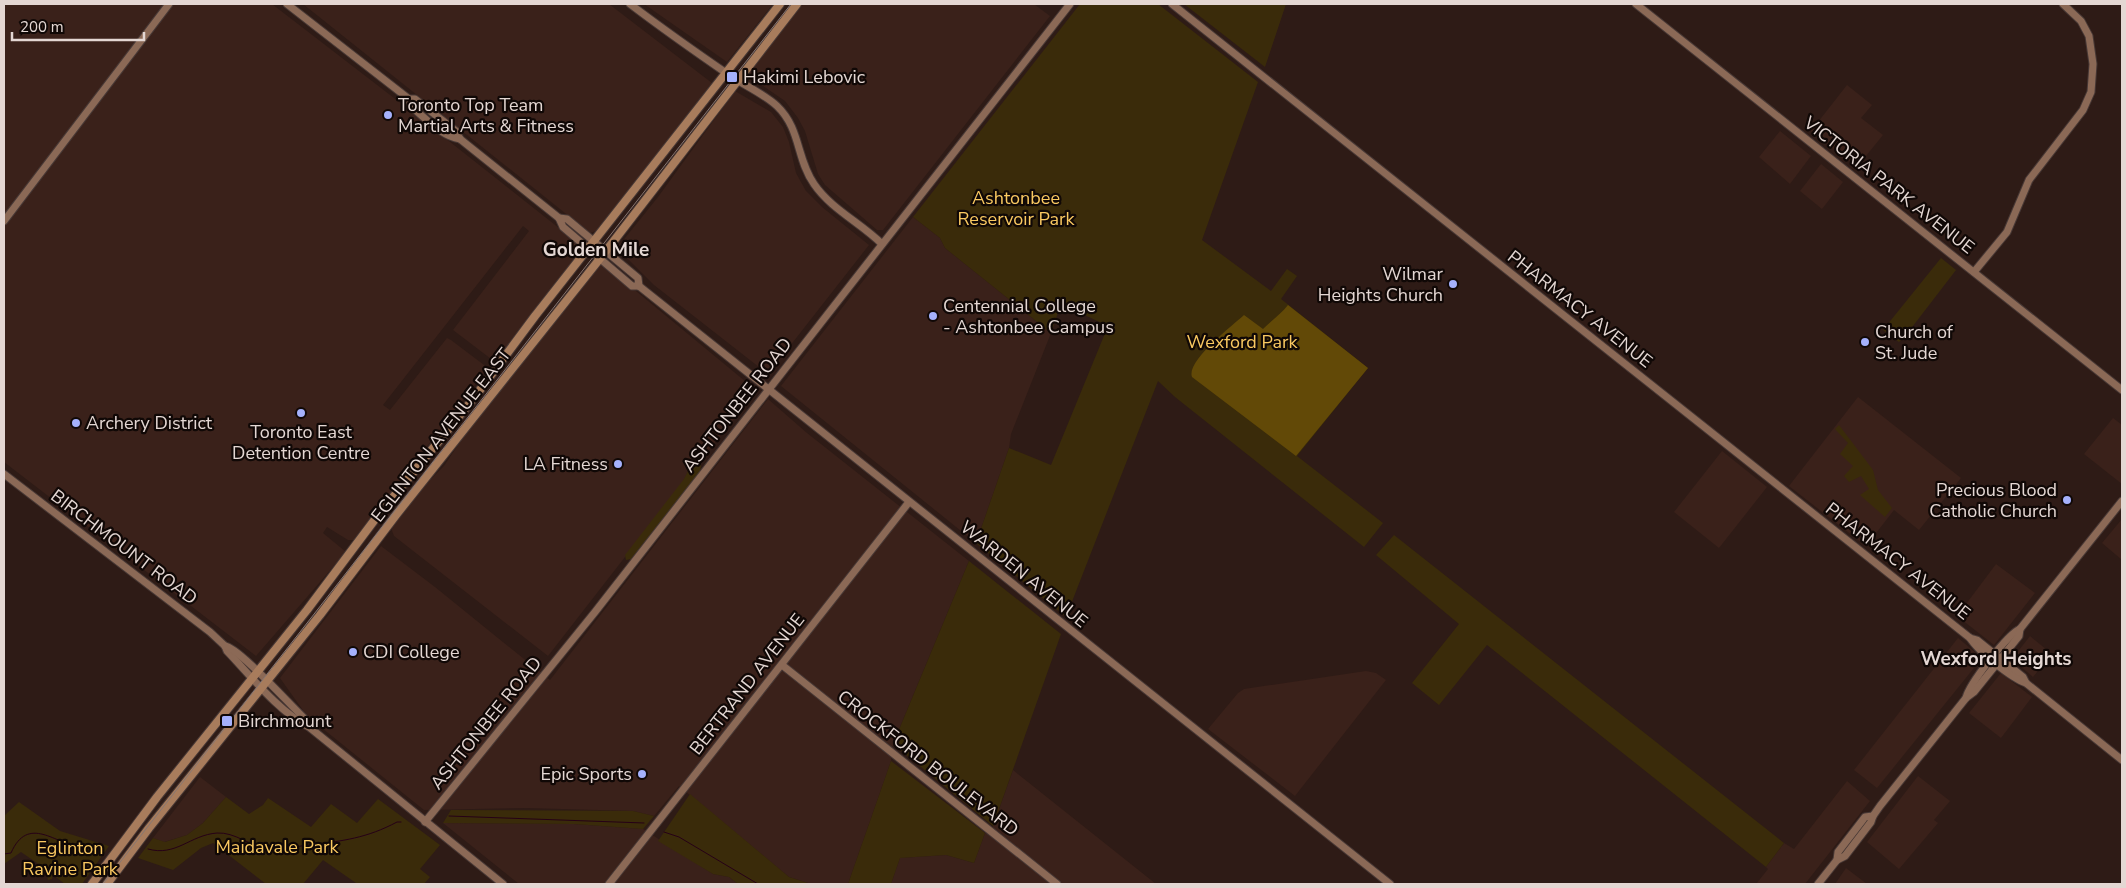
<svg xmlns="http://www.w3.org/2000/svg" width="2126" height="888" font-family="'Nunito Sans',sans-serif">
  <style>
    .built { fill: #3a211a }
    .green { fill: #3a2b0a }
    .forest { fill: #624907 }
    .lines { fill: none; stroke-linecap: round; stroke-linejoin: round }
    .stream { stroke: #260016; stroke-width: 1 }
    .secondary-casing { stroke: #473835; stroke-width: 9 }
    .primary-casing { stroke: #473835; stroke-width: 10 }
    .secondary { stroke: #8b6956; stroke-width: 7 }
    .primary { stroke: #a87c5c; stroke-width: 8 }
    .tram { stroke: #877773; stroke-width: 1 }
    .poi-dot { fill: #a5b1fc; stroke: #100806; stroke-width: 2 }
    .labels { text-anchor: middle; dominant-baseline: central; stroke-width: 4.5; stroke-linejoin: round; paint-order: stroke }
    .poi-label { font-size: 18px; fill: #e4d7d3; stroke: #100806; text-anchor: start }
    .street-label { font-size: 18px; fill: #e4d7d3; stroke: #100806 }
    .park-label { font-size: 18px; fill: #fac961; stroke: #100806 }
    .neighbourhood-label { font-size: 19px; font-weight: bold; fill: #e4d7d3; stroke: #100806 }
  </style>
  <rect width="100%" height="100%" fill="#2e1b16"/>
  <g class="built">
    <path d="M4,4H272L407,108L583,247L495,362L453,330L529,231L523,226L383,405L390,410L447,338L451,340L488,368L354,540H348L327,527L323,533L346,552L256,656L4,462Z"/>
    <path d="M303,4H609L712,83L596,231L590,233Z"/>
    <path d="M644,4H773L727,62Z"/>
    <path d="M803,4H1034L1050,16L883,230H877L825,185L818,174L805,131L798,118L785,101L750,77L749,73L751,69Z"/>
    <path d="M1847,85L1872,105L1861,118L1883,135L1857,167L1811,131Z"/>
    <path d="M735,91L771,112L783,127L789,142L796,173L806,191L822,207L869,245L768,374L654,285L617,248L658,197Z"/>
    <path d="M1780,131L1811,156L1790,184L1759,157Z"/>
    <path d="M1821,164L1843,182L1822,209L1800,191Z"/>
    <path d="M913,217L940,238L945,248L1051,333L1011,434L1009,448L976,543L781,386Z"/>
    <path d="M602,263L757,391L702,458L548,656L394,536L391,528L430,480L444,466L468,430L550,325Z"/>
    <path d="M1858,397L1961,478L1919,530L1894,510L1866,546L1789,486Z"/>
    <path d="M768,399L807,433L969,561L893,744L891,761L848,884H811L789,877L679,786L654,816L633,811L527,808L424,810L307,716L280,678L381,546L435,587L550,680Z"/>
    <path d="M2113,418L2122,425V484L2084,454Z"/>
    <path d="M1722,451L1767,487L1719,548L1674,512Z"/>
    <path d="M2122,519V560L2102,543Z"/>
    <path d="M1996,564L2035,593L1994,645L1957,616Z"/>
    <path d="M2030,636L2052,654L2033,677L2012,659Z"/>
    <path d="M1958,638L1982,658L1877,788L1854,770Z"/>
    <path d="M1366,671L1376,673L1386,680L1295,796L1208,729L1238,693L1244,689Z"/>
    <path d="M2001,673L2032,697L2001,738L1969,713Z"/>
    <path d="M1013,770L1156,884H891L900,858L946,855L974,863L985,833L988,834L993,826Z"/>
    <path d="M1918,776L1950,801L1934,820L1938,823L1899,869L1867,842Z"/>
    <path d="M200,777L226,797L203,823L187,835L164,842L153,838Z"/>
    <path d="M1847,781L1870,801L1805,884H1756L1768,869L1766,867L1784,843L1794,849Z"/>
    <path d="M443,823L574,824L643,829L713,874L729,877L738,884H519Z"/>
    <path d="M1846,868L1867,884H1835Z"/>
  </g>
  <g class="green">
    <path d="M1080,4H1158L1258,82L1202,240L1271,291L1287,269L1297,276L1281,299L1368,368L1297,456L1383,523L1364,547L1175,397L1158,381L1066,617L976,543L1009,448L1051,465L1108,326L1061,304L1051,333L945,248L940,238L913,217Z"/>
    <path d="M1184,4H1286L1265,67Z"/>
    <path d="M1941,258L1956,270L1906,335L1899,342L1883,330Z"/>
    <path d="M1839,425L1873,470L1878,490L1892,508L1885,517L1860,495L1869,489L1861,476L1849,482L1844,476L1853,466L1840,454L1848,443L1835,429Z"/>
    <path d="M696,461L701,466L700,471L631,559L626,560L625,555L684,479L692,463Z"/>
    <path d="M1394,535L1784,843L1766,867L1487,645L1439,705L1412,683L1459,624L1376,555Z"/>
    <path d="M969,561L1061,634L993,826L893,744Z"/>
    <path d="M891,761L985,833L974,863L946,855L900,858L891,884H848Z"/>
    <path d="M690,794L789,877L811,884H738L729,877L713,874L658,841Z"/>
    <path d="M226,797L249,814L263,805L268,798L311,827L331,804L357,823L378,799L440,845L420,869L430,877L424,884H355L356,883L323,860L303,884H266L213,843L201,848L173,870L138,858L153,838L165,842L187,835L203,823Z"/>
    <path d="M19,802L60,831L109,846L82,884H65L53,875L52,879L48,880L47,876L50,873L44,869L43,873L37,869L40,865L21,852L4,864V816Z"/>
    <path d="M451,810L633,811L654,816L643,829L574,824L443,823Z"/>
  </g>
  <path class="forest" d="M1288,305L1368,368L1296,456L1192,377C1186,361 1232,326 1244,315L1263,329C1272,320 1281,314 1288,305Z"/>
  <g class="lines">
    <g class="stream">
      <path d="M449,816L644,823"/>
      <path d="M664,832L679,837L758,884"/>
      <path d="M148,849C176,857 190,835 217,833C235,832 250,846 267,849C281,851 296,846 309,845C343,841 367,838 397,822H401"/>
      <path d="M4,854L11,853C28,814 56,844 81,848C85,849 91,847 96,846"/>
    </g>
    <g class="secondary-casing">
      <g id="secondary">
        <path d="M287,4L409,99H415L456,131L460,139L559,218L563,227L632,286H639L1390,884"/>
        <path d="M630,4C663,29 697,53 732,77C746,86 764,94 777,106C801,129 796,158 814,184C831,209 861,223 882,244"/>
        <path d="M1172,4L1970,638L1977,640L2023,677L2026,683"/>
        <path d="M1636,4L2122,390"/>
        <path d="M409,99V105C425,117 440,136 460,139"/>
        <path d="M559,218L567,219L638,278L639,286"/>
        <path d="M4,221L169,4"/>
        <path d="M1974,272L2007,232L2029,180L2083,110L2091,92L2093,64L2089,36L2081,21L2063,4"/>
        <path d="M4,474L210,632L225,646L227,651C250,675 279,712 309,727L503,884"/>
        <path d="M1970,638C1978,651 2011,678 2026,683L2122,760"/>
        <path d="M225,646C238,647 290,705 304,718L308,726"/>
        <path d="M782,665L1057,884"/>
        <path d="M1966,698C1969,684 2008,634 2020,629L2122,501"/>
        <path d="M425,822L595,612L1070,4"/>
        <path d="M1837,860L1838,852L1865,817L1873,816"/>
        <path d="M609,884L909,502"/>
        <path d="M1818,884L1837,860L1845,856L1871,822L1873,816L1880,806L1966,698L1974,692L2019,636L2020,629"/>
      </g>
    </g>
    <g class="primary-casing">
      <g id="primary">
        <path d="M92,884L157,797L307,610L376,518L474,398L535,316L780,4"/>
        <path d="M107,884L149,828L320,615L396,515L606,251L797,4"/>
      </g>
    </g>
    <use href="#secondary" class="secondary"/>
    <use href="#primary" class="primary"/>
    <path class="tram" d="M103,884L791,4"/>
  </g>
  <g class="poi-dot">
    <rect x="726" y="71" width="12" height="12" rx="2.5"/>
    <circle cx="388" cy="115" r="5"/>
    <circle cx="1453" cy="284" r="5"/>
    <circle cx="933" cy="316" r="5"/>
    <circle cx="1865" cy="342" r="5"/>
    <circle cx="301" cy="413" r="5"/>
    <circle cx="76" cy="423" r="5"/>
    <circle cx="618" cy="464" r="5"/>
    <circle cx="2067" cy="500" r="5"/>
    <circle cx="353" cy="652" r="5"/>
    <rect x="221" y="715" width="12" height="12" rx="2.5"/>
    <circle cx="642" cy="774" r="5"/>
  </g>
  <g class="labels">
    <g class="poi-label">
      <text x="743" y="77">Hakimi Lebovic</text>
      <text x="398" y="105">Toronto Top Team<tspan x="398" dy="21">Martial Arts &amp; Fitness</tspan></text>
      <text x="1443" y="274" text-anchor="end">Wilmar<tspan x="1443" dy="21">Heights Church</tspan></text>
      <text x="943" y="306">Centennial College<tspan x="943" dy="21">- Ashtonbee Campus</tspan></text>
      <text x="1875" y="332">Church of<tspan x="1875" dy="21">St. Jude</tspan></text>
      <text x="86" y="423">Archery District</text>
      <text x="301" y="432" text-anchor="middle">Toronto East<tspan x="301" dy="21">Detention Centre</tspan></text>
      <text x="608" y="464" text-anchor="end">LA Fitness</text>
      <text x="2057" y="490" text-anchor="end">Precious Blood<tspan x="2057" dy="21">Catholic Church</tspan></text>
      <text x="363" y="652">CDI College</text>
      <text x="238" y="721">Birchmount</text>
      <text x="632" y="774" text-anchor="end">Epic Sports</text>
    </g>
    <g class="street-label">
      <text transform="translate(1889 185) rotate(38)">VICTORIA PARK AVENUE</text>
      <text transform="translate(1580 309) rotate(38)">PHARMACY AVENUE</text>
      <text transform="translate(737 405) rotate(-52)">ASHTONBEE ROAD</text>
      <text transform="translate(441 435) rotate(-52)">EGLINTON AVENUE EAST</text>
      <text transform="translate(124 547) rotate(37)">BIRCHMOUNT ROAD</text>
      <text transform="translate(1898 561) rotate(38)">PHARMACY AVENUE</text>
      <text transform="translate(1024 574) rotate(39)">WARDEN AVENUE</text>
      <text transform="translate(747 684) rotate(-52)">BERTRAND AVENUE</text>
      <text transform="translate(486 723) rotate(-51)">ASHTONBEE ROAD</text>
      <text transform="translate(928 763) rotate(38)">CROCKFORD BOULEVARD</text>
    </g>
    <g class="park-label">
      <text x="1016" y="198">Ashtonbee<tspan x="1016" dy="21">Reservoir Park</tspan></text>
      <text x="1242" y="342">Wexford Park</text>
      <text x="277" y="847">Maidavale Park</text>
      <text x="70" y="848">Eglinton<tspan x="70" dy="21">Ravine Park</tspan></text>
    </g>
    <g class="neighbourhood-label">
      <text x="596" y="250">Golden Mile</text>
      <text x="1996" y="659">Wexford Heights</text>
    </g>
  </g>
  <rect width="2126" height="888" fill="none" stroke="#e4d7d3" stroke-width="10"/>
  <path d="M12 32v8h132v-8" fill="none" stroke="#e4d7d3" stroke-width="2.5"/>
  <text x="20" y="32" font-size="15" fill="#e4d7d3" stroke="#100806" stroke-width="4" paint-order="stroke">200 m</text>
</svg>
